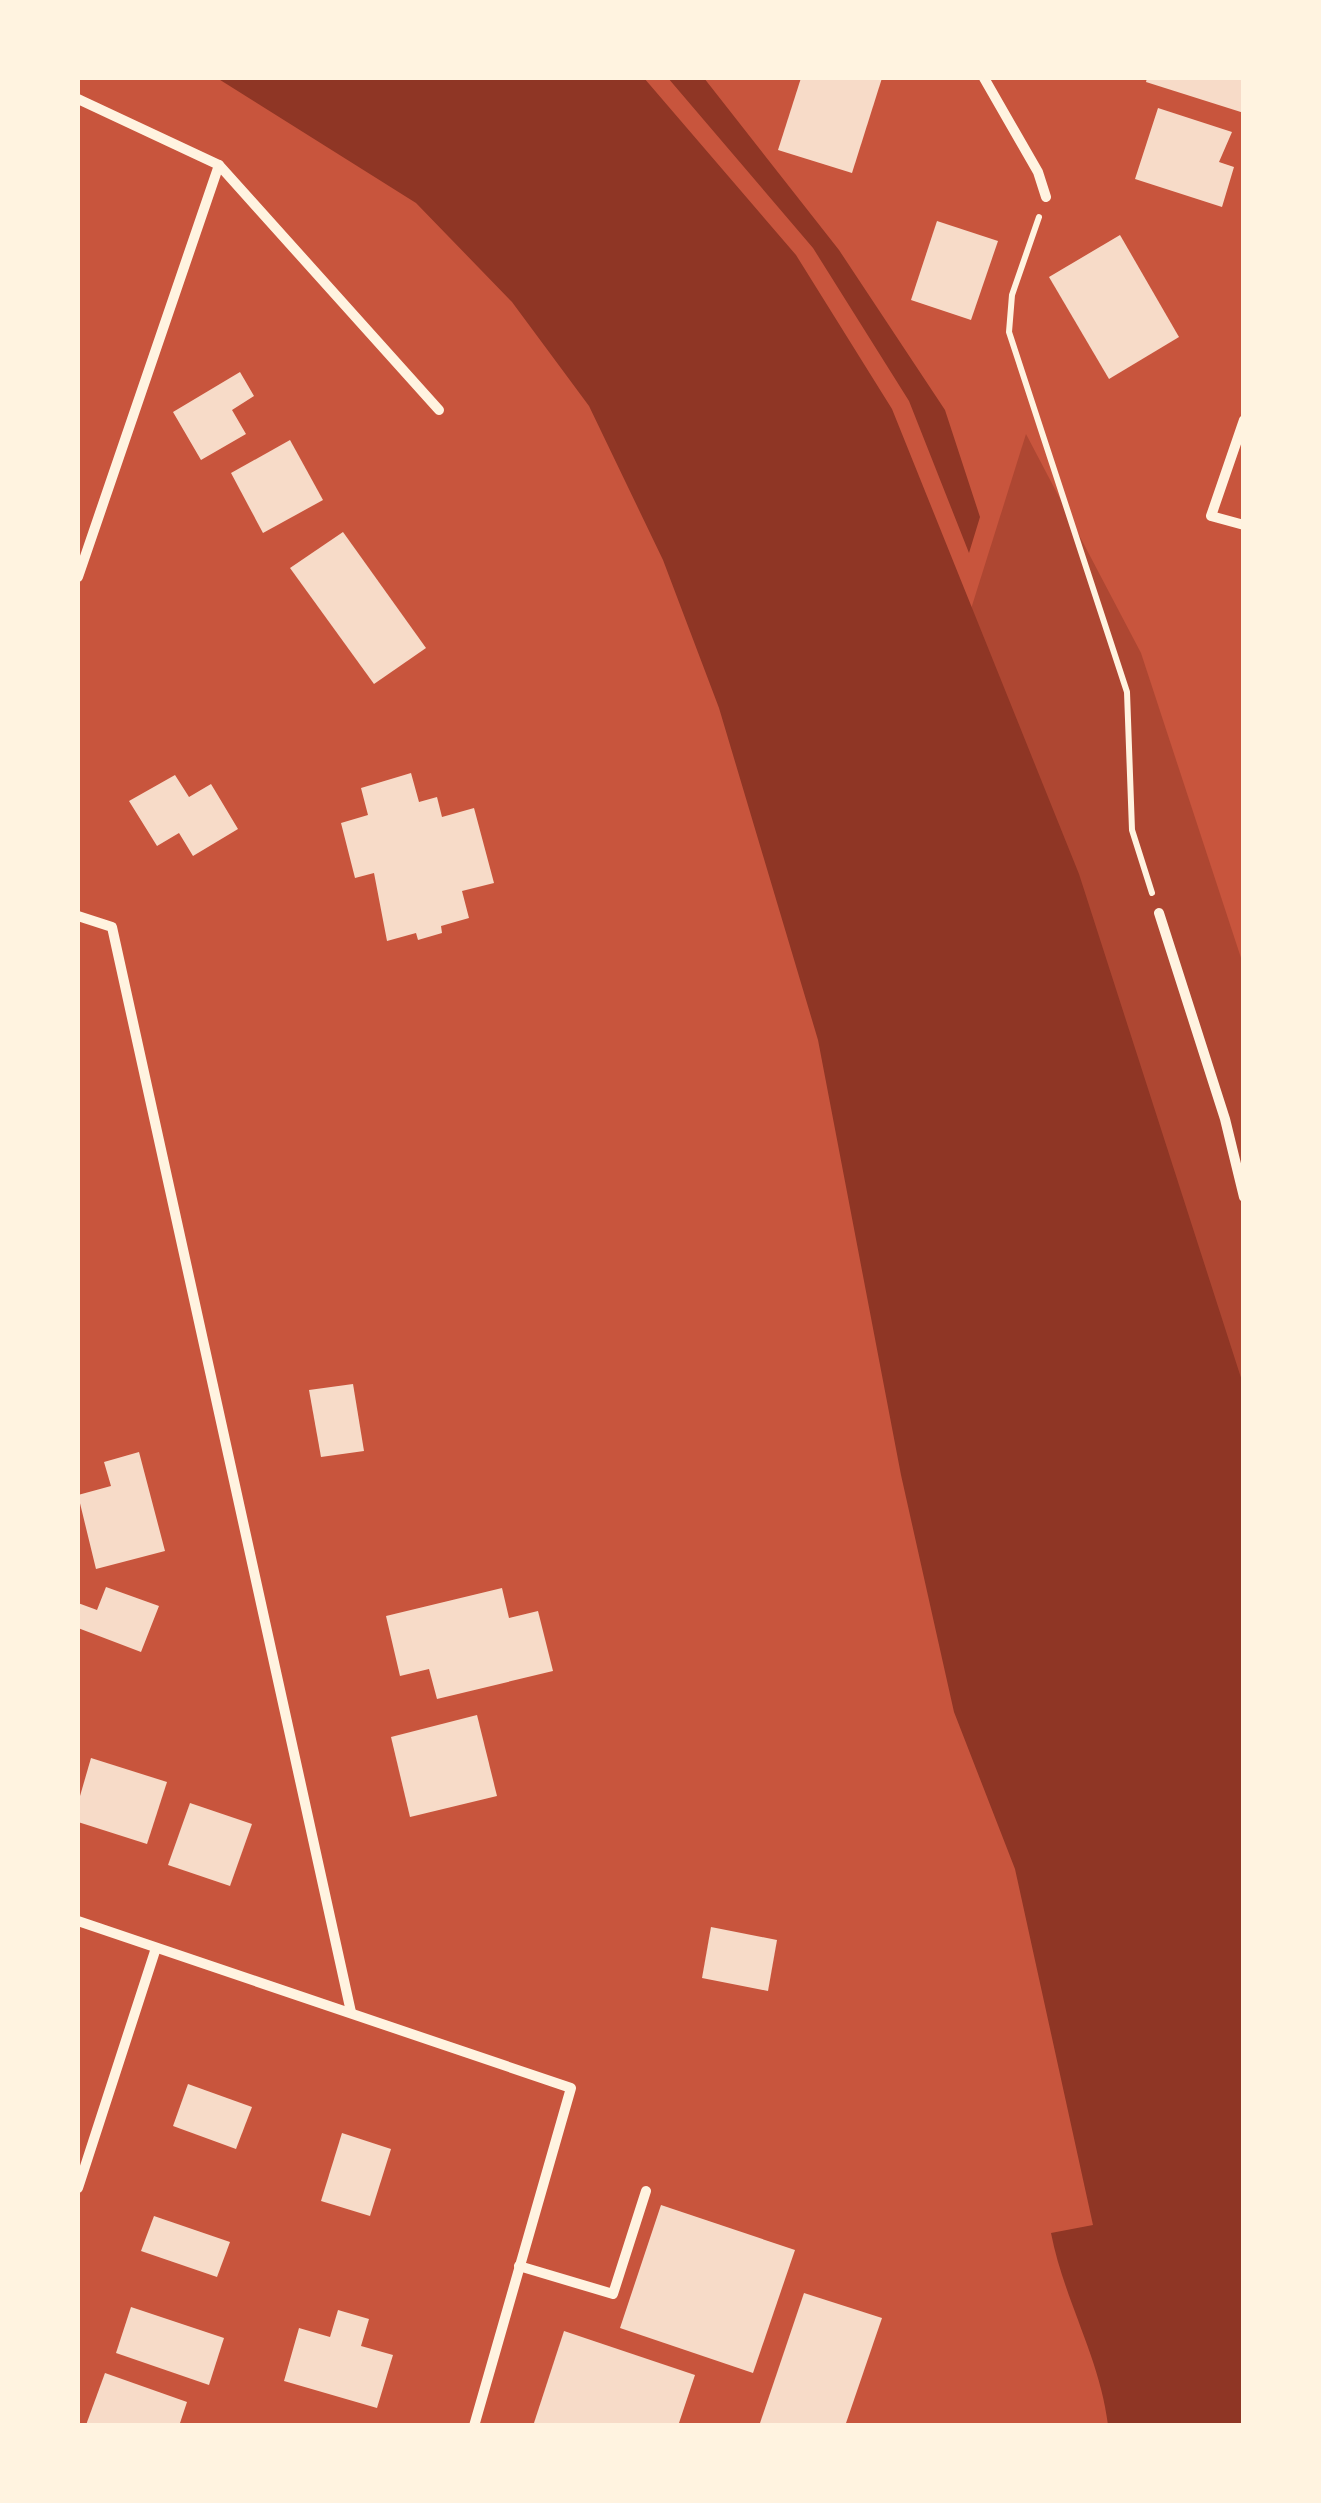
<svg xmlns="http://www.w3.org/2000/svg" width="1321" height="2503" font-family="'Roboto Condensed',sans-serif">
  <style>
    .green { fill: #ae4732 }
    .water { fill: #8f3625 }
    .building { fill: #f7dbc8 }
    .lines { fill: none; stroke-linecap: round; stroke-linejoin: round }
    .path { stroke: #fff3e0; stroke-width: 6 }
    .minor { stroke: #fff3e0; stroke-width: 10 }
  </style>
  <rect width="100%" height="100%" fill="#c8553d"/>
  <path class="green" d="M1026,434L1141,653L1243,964V1425L965,628Z"/>
  <g class="water">
    <path d="M217,78H644L796,255L892,409L1079,874L1243,1384V2425H1108C1100,2358 1064,2300 1051,2233L1093,2225L1015,1869L954,1712L901,1475L818,1040L719,708L663,560L589,406L512,302L416,203Z"/>
    <path d="M668,78H704L839,250L945,410L980,517L969,553L909,401L813,248Z"/>
  </g>
  <g class="building">
    <path d="M801,78H882L852,173L778,150Z"/>
    <path d="M1147,78H1244V113L1146,82Z"/>
    <path d="M1158,108L1232,132L1219,162L1234,167L1222,207L1135,179Z"/>
    <path d="M937,221L998,241L971,320L911,300Z"/>
    <path d="M1120,235L1179,337L1109,379L1049,277Z"/>
    <path d="M240,372L254,396L232,410L246,434L201,460L173,412Z"/>
    <path d="M290,440L323,500L263,533L231,473Z"/>
    <path d="M343,532L426,648L374,684L290,568Z"/>
    <path d="M411,773L419,802L437,797L442,817L474,808L494,883L462,891L469,918L441,926L442,933L418,940L416,933L387,941L374,873L355,878L341,823L368,815L361,788Z"/>
    <path d="M175,775L189,797L211,784L238,829L193,856L179,833L157,846L129,801Z"/>
    <path d="M353,1384L364,1451L321,1457L309,1390Z"/>
    <path d="M139,1452L165,1551L96,1569L78,1495L111,1486L104,1462Z"/>
    <path d="M106,1587L159,1606L141,1652L78,1628V1603L97,1610Z"/>
    <path d="M502,1588L509,1618L538,1611L553,1671L437,1699L429,1669L400,1676L386,1616Z"/>
    <path d="M477,1715L497,1796L410,1817L391,1737Z"/>
    <path d="M91,1758L167,1782L147,1844L78,1822V1803Z"/>
    <path d="M190,1803L252,1824L230,1886L168,1865Z"/>
    <path d="M711,1927L777,1940L768,1991L702,1978Z"/>
    <path d="M188,2084L252,2107L236,2149L173,2126Z"/>
    <path d="M342,2133L391,2149L370,2216L321,2201Z"/>
    <path d="M661,2205L795,2250L753,2373L620,2328Z"/>
    <path d="M154,2216L230,2242L217,2277L141,2251Z"/>
    <path d="M804,2293L882,2318L845,2426H759Z"/>
    <path d="M131,2307L224,2338L209,2385L116,2353Z"/>
    <path d="M338,2310L369,2319L361,2346L393,2355L377,2408L284,2381L299,2328L330,2337Z"/>
    <path d="M564,2331L695,2375L678,2426H533Z"/>
    <path d="M105,2373L187,2402L179,2426L86,2425Z"/>
  </g>
  <g class="lines">
    <path class="path" d="M1039,217L1012,295L1009,332L1127,692L1132,830L1152,893"/>
    <g class="minor">
      <path d="M984,78L1038,172L1046,197"/>
      <path d="M78,99L219,165L439,410"/>
      <path d="M1244,420L1211,516L1244,525"/>
      <path d="M78,577L219,165"/>
      <path d="M1159,913L1225,1119L1244,1197"/>
      <path d="M78,916L112,927L351,2012"/>
      <path d="M78,1921L571,2088L474,2426"/>
      <path d="M78,2188L156,1948"/>
      <path d="M519,2266L613,2294L646,2191"/>
    </g>
  </g>
  <rect width="1321" height="2503" fill="none" stroke="#fff3e0" stroke-width="160"/>
</svg>
